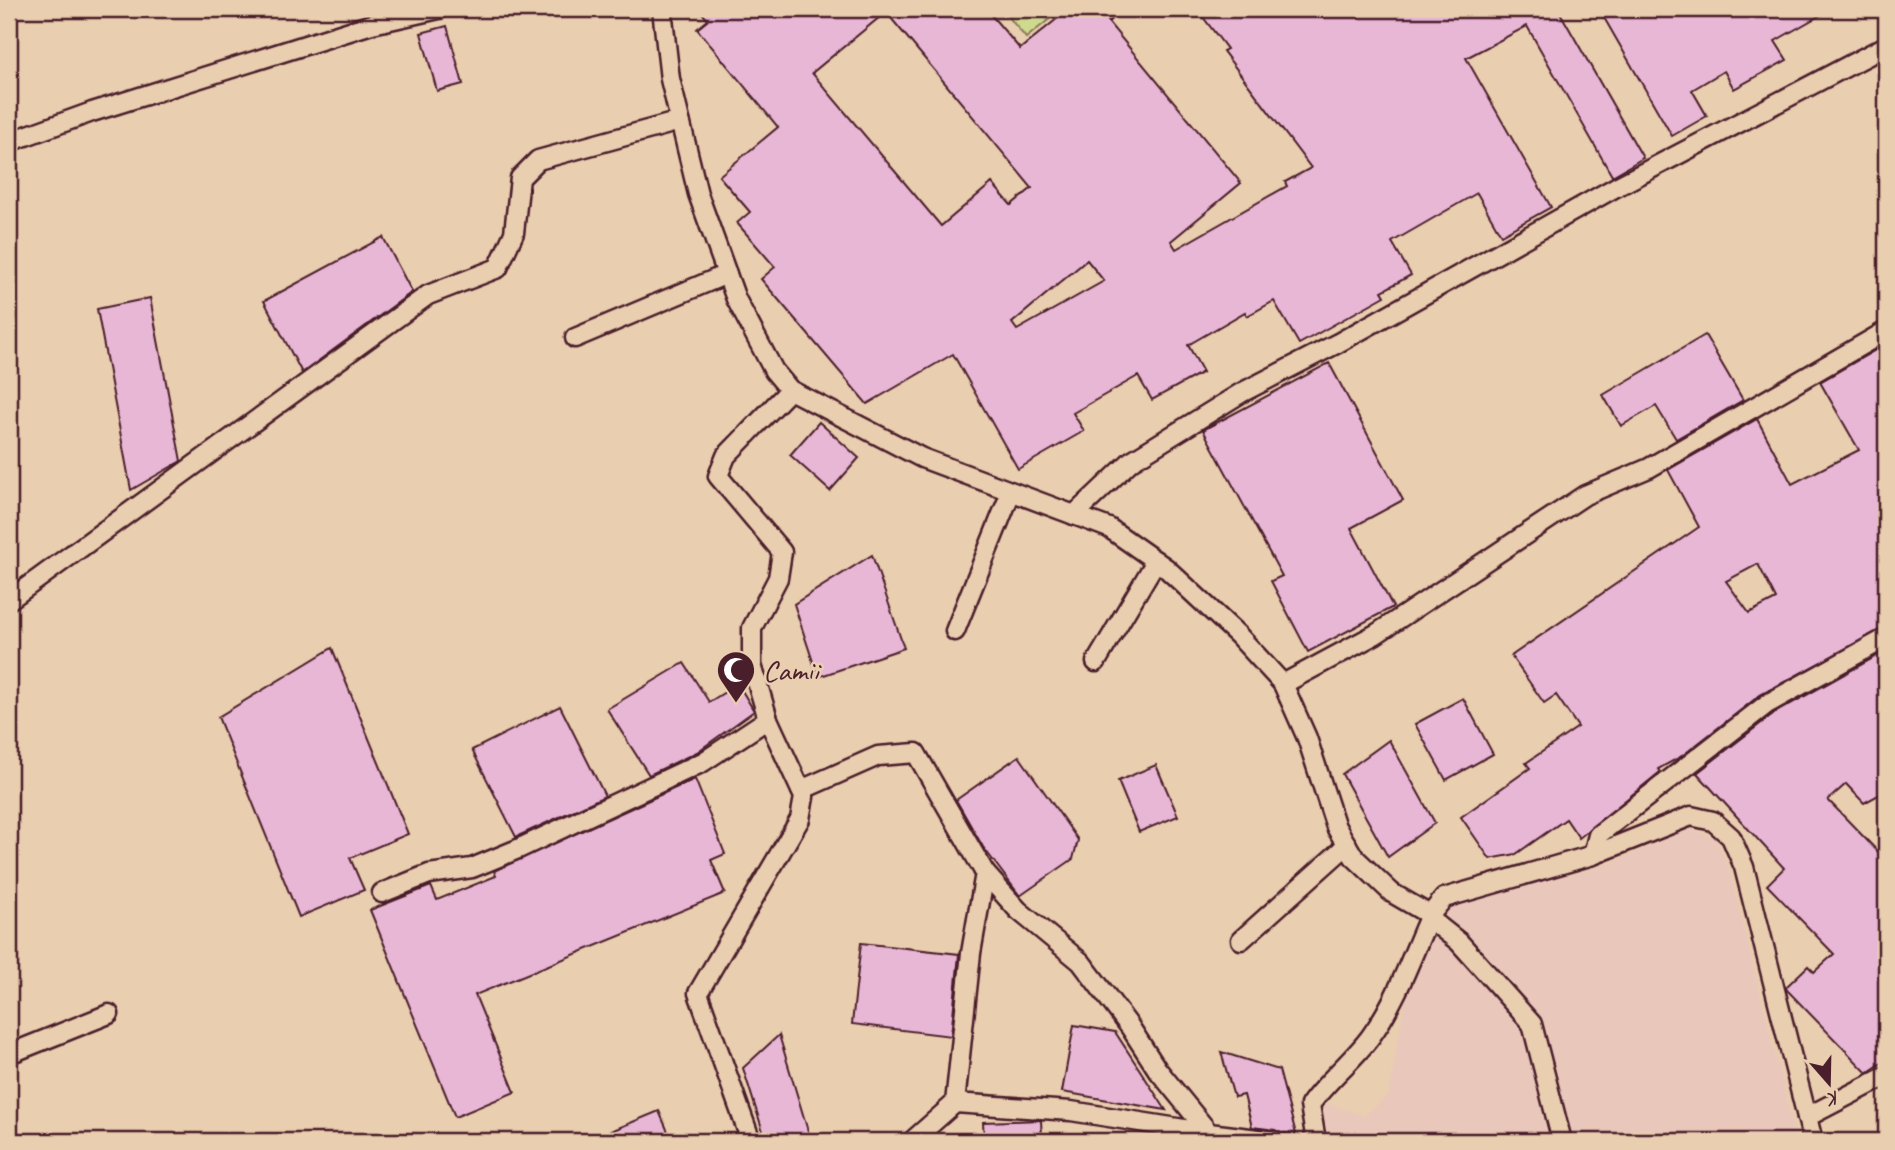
<svg xmlns="http://www.w3.org/2000/svg" width="1895" height="1150" font-family="Caveat,sans-serif">
  <style>
    .built { fill: #e9c7bb }
    .green { fill: #ceda8d; stroke: #8c7c5c; stroke-width: 2 }
    .building { fill: #e9b7d6; stroke: #4a1f2b; stroke-width: 2; fill-rule: evenodd }
    .lines { fill: none; stroke-linecap: round; stroke-linejoin: round }
    .minor-casing { stroke: #4a1f2b; stroke-width: 23 }
    .minor { stroke: #e9ceb0; stroke-width: 18 }
    .labels { text-anchor: middle; dominant-baseline: central; stroke-width: 5; stroke-linejoin: round; paint-order: stroke }
    .poi-label { font-size: 30px; fill: #4a1f2b; stroke: #e9ceb0; text-anchor: start }
  </style>
  <rect width="100%" height="100%" fill="#e9ceb0"/>
  <filter id="ink" filterUnits="userSpaceOnUse"><feTurbulence type="fractalNoise" baseFrequency=".0143" numOctaves="2"/><feDisplacementMap in="SourceGraphic" scale="14" xChannelSelector="R" yChannelSelector="G"/><feConvolveMatrix kernelMatrix="1 2 1 2 8 2 1 2 1" color-interpolation-filters="sRGB"/></filter>
  <g filter="url(#ink)">
    <path class="built" d="M1691,828L1715,839L1728,865L1797,1141H1326L1322,1116L1325,1103L1364,1116L1389,1095L1409,977L1442,909L1611,863Z"/>
    <path class="green" d="M1002,9H1062L1026,38Z"/>
    <g class="building">
      <path d="M699,9H986L1020,49L1069,9H1125L1108,22L1241,183L1171,241L1176,249L1287,186L1285,182L1311,168L1223,51L1227,49L1197,9H1558L1643,158L1612,176L1527,26L1466,58L1551,207L1501,235L1477,193L1392,242L1411,275L1382,291L1385,296L1299,344L1274,301L1247,316L1245,312L1188,345L1203,372L1152,400L1138,376L1073,413L1084,431L1018,469L953,354L867,404L761,279L775,267L737,223L750,212L719,176L778,127L697,29L708,20ZM886,12L1032,188L1011,205L992,183L941,226L812,73ZM1087,260L1104,281L1017,330L1012,323Z"/>
      <path d="M1599,9H1831L1775,41L1787,60L1734,89L1724,71L1692,90L1707,116L1672,136Z"/>
      <path d="M447,26L463,84L437,91L421,33Z"/>
      <path d="M383,237L412,292L302,373L264,301Z"/>
      <path d="M150,298L181,461L131,490L97,309Z"/>
      <path d="M1705,335L1743,400L1676,439L1656,406L1621,426L1603,395Z"/>
      <path d="M1886,344V627L1760,695L1682,756L1658,769L1660,772L1579,838L1566,819L1516,854L1490,859L1461,817L1530,768L1526,763L1578,727L1556,695L1544,703L1511,656L1699,527L1668,470L1757,419L1792,484L1859,450L1820,382ZM1758,564L1776,599L1749,613L1726,581Z"/>
      <path d="M1329,363L1403,500L1351,528L1393,607L1308,652L1271,581L1282,576L1203,430Z"/>
      <path d="M819,422L859,458L830,491L790,455Z"/>
      <path d="M872,555L904,648L818,677L794,604Z"/>
      <path d="M332,648L408,834L350,858L364,890L299,917L218,717Z"/>
      <path d="M1886,651V791L1864,803L1846,784L1828,800L1886,860V1060L1867,1073L1787,990L1786,987L1808,966L1814,972L1834,954L1767,885L1784,868L1697,773L1773,714Z"/>
      <path d="M684,663L709,702L738,684L754,711L697,752L649,775L607,709Z"/>
      <path d="M1463,698L1493,754L1446,780L1415,724Z"/>
      <path d="M560,706L605,796L516,837L472,750Z"/>
      <path d="M1389,740L1435,823L1388,857L1342,774Z"/>
      <path d="M1019,756L1078,840L1073,859L1020,896L983,847L956,800Z"/>
      <path d="M1156,765L1178,816L1139,832L1118,781Z"/>
      <path d="M695,779L725,854L711,860L725,893L475,995L515,1092L455,1117L370,910L431,886L437,900L496,876L494,871Z"/>
      <path d="M861,943L959,954L951,1036L852,1024Z"/>
      <path d="M1074,1025L1115,1032L1166,1110L1062,1092Z"/>
      <path d="M779,1035L811,1141H766L743,1068Z"/>
      <path d="M1221,1052L1279,1070L1296,1134L1284,1133V1136L1276,1130L1252,1127L1244,1095L1234,1097Z"/>
      <path d="M659,1111L672,1141H587Z"/>
      <path d="M1041,1120L1042,1141H984L983,1122Z"/>
    </g>
    <g class="lines">
      <g class="minor-casing">
        <g id="minor">
          <path d="M662,9L670,79L698,194L736,299L774,371L790,390L922,458L1109,528L1166,568L1238,635L1283,684L1307,738L1336,827L1354,857L1392,893L1430,915L1444,898L1593,855L1691,816L1713,821L1731,837L1744,867L1813,1141"/>
          <path d="M9,142L92,112L372,24L439,9"/>
          <path d="M575,338L727,274"/>
          <path d="M1074,515L1131,461L1241,393L1338,343L1616,187L1886,46"/>
          <path d="M9,600L428,295L498,268L514,233L520,178L538,160L680,121"/>
          <path d="M955,631L1011,492"/>
          <path d="M1096,662L1156,561"/>
          <path d="M1283,684L1376,634L1585,495L1649,468L1886,331"/>
          <path d="M768,719L752,665V628L778,578L782,552L718,476L726,456L790,390"/>
          <path d="M801,790L878,756L916,753L985,873L1018,910L1081,962L1130,1027L1157,1069L1209,1133L1274,1141"/>
          <path d="M1593,855L1598,835L1767,704L1886,638"/>
          <path d="M985,873L971,953L955,1103L1071,1111L1209,1133"/>
          <path d="M382,893L429,874L472,868L518,849L703,762L768,719L804,797L800,819L698,993L751,1141"/>
          <path d="M1430,915L1435,923L1459,942L1532,1024L1562,1141"/>
          <path d="M1241,940L1347,845"/>
          <path d="M9,1054L109,1014"/>
          <path d="M1807,1117L1886,1076"/>
          <path d="M912,1141L955,1103"/>
          <path d="M1316,1141L1310,1105C1328,1079 1353,1061 1371,1036C1397,1000 1412,955 1430,915"/>
        </g>
      </g>
      <use href="#minor" class="minor"/>
    </g>
  </g>
  <defs>
    <g id="mosque-pin" transform="scale(2.0125)"><path d="M0 17L-7.5 6A9.5 9.5 0 1 1 7.5 6Z" fill="#4a1f2b" stroke="#e9ceb0"/><path d="M3.5-4.9A6 6 0 1 0 3.5 4.9A5 5 0 1 1 3.5-4.9Z" fill="#fff"/></g>
  </defs>
  <g fill-rule="evenodd">
    <use href="#mosque-pin" x="736" y="670"/>
  </g>
  <g class="labels">
    <g class="poi-label">
      <text x="763" y="670">Camii</text>
    </g>
  </g>
  <rect width="1895" height="1150" fill="none" stroke="#e9ceb0" stroke-width="35"/>
  <rect x="18" y="18" width="1860" height="1115" fill="none" stroke="#4a1f2b" stroke-width="2.5" filter="url(#ink)"/>
  <g transform="translate(1829 1083) rotate(160)" stroke="#e9ceb0" stroke-width="5" paint-order="stroke">
  <path d="M0-5L12 26L0 18L-12 26Z" fill="#4a1f2b"/>
  <text y="-10" font-size="19" font-weight="bold" text-anchor="middle" fill="#4a1f2b">K</text>
  </g>
</svg>
